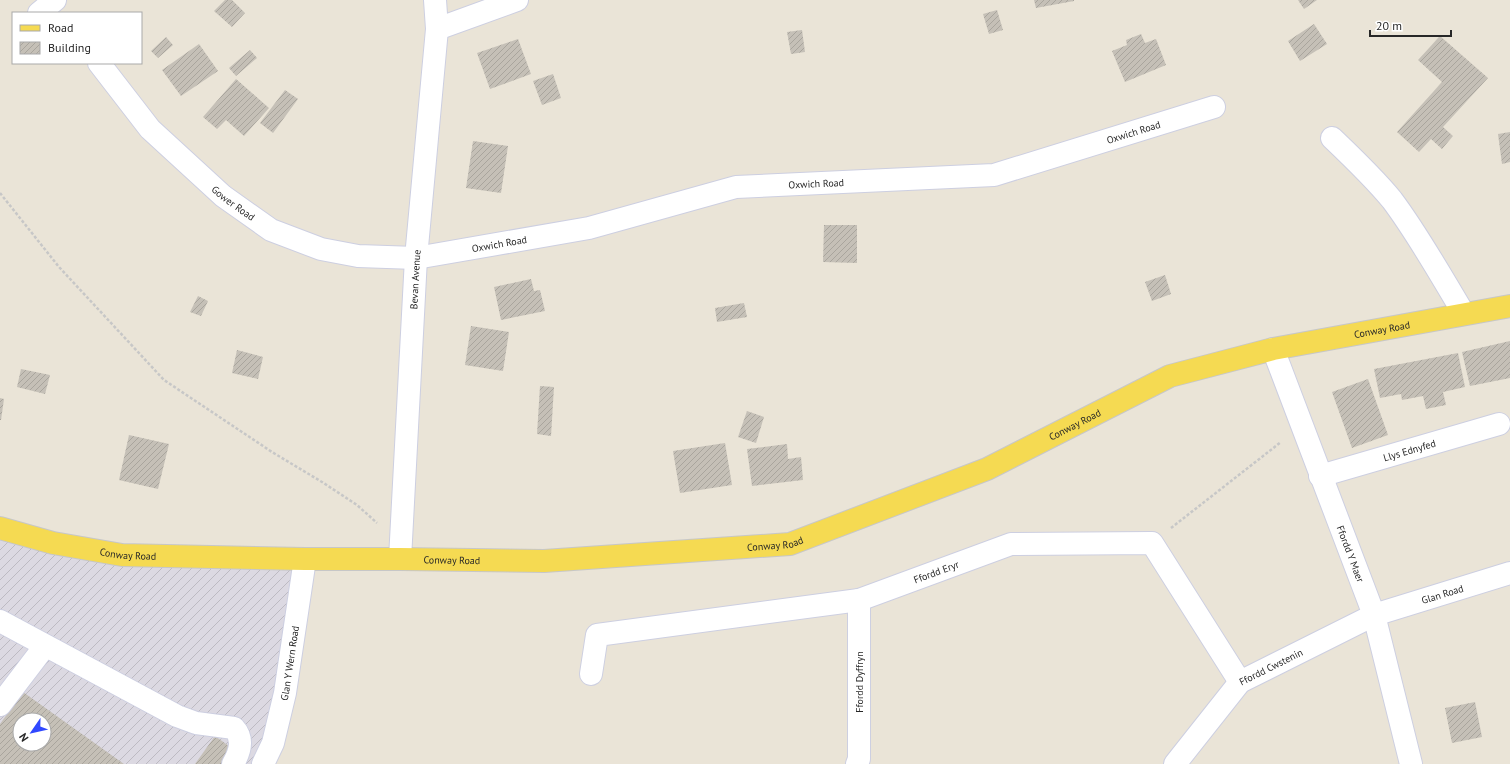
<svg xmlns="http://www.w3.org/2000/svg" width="1510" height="764" font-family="'PT Sans',sans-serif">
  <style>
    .industrial { fill: url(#industrial-furrows); fill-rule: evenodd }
    .building { fill: url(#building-hatch); fill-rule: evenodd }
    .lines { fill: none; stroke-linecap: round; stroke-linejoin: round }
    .minor-casing { stroke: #cdcfe1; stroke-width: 24 }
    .major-casing { stroke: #c7c7c7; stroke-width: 24 }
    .path { stroke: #c7c7c7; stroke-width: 2.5; stroke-dasharray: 3 2; stroke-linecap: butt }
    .minor { stroke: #fff; stroke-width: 22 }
    .major { stroke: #f5da52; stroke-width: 22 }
    .labels { text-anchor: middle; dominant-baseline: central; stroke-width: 3; stroke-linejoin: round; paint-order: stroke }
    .street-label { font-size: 10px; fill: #272727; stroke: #fff }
  </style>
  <defs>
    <pattern id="industrial-furrows" width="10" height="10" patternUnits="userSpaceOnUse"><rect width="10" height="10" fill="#dcd9e2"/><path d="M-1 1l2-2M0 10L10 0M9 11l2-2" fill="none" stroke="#bdbac2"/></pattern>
    <pattern id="building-hatch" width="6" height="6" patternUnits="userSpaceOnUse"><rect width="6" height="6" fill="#c5c0b7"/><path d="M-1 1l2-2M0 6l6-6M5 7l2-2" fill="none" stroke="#a9a59d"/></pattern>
  </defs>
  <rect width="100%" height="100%" fill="#eae4d7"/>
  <path class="industrial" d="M0,528L53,543L305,559L263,764H0ZM20,720H44V744H20Z"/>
  <g class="building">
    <path d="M225,0H232L245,13L232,27L214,11Z"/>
    <path d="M1034,0H1074V1L1036,8Z"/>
    <path d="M1298,0H1317L1304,9Z"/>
    <path d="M997,10L1003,30L989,34L983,14Z"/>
    <path d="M1314,24L1327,44L1300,61L1288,41Z"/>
    <path d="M802,30L805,52L791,54L787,32Z"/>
    <path d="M1141,34L1145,43L1156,39L1166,65L1125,82L1112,51L1127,45L1126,40Z"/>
    <path d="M1440,36L1488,78L1443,127L1453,136L1442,149L1431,139L1419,152L1397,132L1442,82L1418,60Z"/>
    <path d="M166,37L173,45L158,58L151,51Z"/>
    <path d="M518,39L531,74L490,89L477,53Z"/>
    <path d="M199,44L218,71L181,96L162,70Z"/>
    <path d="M250,50L257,58L236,76L229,68Z"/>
    <path d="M553,74L561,98L542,105L533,81Z"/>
    <path d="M236,79L269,108L244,136L226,120L217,129L203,117Z"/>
    <path d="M285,90L298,99L273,133L260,123Z"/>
    <path d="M1510,132V162L1502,164L1498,134Z"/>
    <path d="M473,141L508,146L501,193L466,188Z"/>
    <path d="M824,225H857V263L823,262Z"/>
    <path d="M1165,275L1171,294L1152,301L1145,282Z"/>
    <path d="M531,279L534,291L540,290L545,311L501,320L494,287Z"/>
    <path d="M198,296L208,301L201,316L190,312Z"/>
    <path d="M744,303L747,317L717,322L715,308Z"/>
    <path d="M471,326L509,332L503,371L465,365Z"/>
    <path d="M1510,341V378L1470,386L1462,352Z"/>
    <path d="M237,350L263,357L258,379L232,373Z"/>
    <path d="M1458,353L1465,387L1443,392L1446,405L1426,409L1423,396L1402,400L1401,394L1380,398L1374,369Z"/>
    <path d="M21,369L50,375L45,394L17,387Z"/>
    <path d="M1368,379L1388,435L1352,448L1332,392Z"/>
    <path d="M540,386L554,387L551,436L537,434Z"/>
    <path d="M0,398L4,399L1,420H0Z"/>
    <path d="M747,411L764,417L756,443L738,437Z"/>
    <path d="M129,435L169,444L158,489L119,480Z"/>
    <path d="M725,443L732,485L680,493L673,451Z"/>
    <path d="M787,444L788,459L801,457L803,480L752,486L747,449Z"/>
    <path d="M23,692L124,764H0V724ZM20,720H44V744H20Z"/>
    <path d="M1475,702L1482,737L1452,743L1445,708Z"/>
    <path d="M215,736L233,749L223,764H195Z"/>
  </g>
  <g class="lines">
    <g class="minor-casing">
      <g id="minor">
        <path d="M39,13L55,0"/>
        <path d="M437,29L517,0"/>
        <path id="s1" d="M99,63L150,129L223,196L271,230L321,249L358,256L416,258L589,228L736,187L994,175L1214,107"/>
        <path d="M1332,138C1353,158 1374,178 1392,200C1419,236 1441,276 1464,314"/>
        <path id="s2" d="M1273,349L1374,615L1411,764"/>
        <path id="s3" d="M1320,476L1499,424"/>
        <path id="s4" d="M400,559L416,258L437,29L435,0"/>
        <path d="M0,621L177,716L196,723L234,728C244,739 240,752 233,764"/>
        <path id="s5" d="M591,674L597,635L859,600L1011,544L1152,543L1240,682"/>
        <path d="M0,705L45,646"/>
        <path id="s6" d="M263,764L273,743L285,693L305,559"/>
        <path d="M857,764L859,759V600"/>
        <path id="s7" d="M1175,764L1240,682L1374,615L1510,573"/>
      </g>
    </g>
    <g class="major-casing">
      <g id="major">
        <path id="s8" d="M0,528L53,543L122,555L305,559H400L544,561L790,544L987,469L1170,376L1273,349L1510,306"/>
      </g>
    </g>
    <g class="path">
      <path d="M0,193L59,267L164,380L272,452L322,482L357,505L377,523"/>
      <path d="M1171,528L1281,442"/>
    </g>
    <use href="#minor" class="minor"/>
    <use href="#major" class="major"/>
  </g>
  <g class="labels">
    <g class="street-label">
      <text stroke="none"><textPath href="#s1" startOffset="1123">Oxwich Road</textPath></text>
      <text stroke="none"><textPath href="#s1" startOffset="799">Oxwich Road</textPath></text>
      <text stroke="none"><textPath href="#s1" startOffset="195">Gower Road</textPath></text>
      <text stroke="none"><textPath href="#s1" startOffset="475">Oxwich Road</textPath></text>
      <text stroke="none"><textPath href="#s4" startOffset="280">Bevan Avenue</textPath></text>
      <text stroke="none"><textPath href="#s8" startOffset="1427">Conway Road</textPath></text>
      <text stroke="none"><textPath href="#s8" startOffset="1103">Conway Road</textPath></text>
      <text stroke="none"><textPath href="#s3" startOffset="93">Llys Ednyfed</textPath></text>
      <text stroke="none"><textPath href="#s8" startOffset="779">Conway Road</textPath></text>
      <text stroke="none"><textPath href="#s8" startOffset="131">Conway Road</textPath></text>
      <text stroke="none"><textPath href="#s2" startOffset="219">Ffordd Y Maer</textPath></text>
      <text stroke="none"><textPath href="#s8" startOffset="455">Conway Road</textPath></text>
      <text stroke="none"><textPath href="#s5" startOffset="386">Ffordd Eryr</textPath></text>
      <text stroke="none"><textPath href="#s7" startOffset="326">Glan Road</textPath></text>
      <text stroke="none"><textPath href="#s6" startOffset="105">Glan Y Wern Road</textPath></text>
      <text stroke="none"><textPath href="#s7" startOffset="139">Ffordd Cwstenin</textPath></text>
      <text transform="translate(859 682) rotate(-90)">Ffordd Dyffryn</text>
    </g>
  </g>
  <rect x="12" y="12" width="130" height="52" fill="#ffffff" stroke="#a9a9a9"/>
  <rect x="20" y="25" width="20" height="6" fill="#f5da52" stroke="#a9a9a9"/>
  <text x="48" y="32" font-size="12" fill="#272727">Road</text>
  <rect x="20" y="42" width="20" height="12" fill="url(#building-hatch)" stroke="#a9a9a9"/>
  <text x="48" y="52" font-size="12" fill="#272727">Building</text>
  <g transform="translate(32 732) rotate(236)"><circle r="19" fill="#ffffff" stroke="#a9a9a9"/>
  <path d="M0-3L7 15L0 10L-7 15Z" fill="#3048ff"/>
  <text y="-6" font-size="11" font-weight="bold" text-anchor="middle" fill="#272727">N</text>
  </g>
  <path d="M1370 30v6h81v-6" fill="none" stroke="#272727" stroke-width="2"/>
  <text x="1376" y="30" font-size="12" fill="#272727" stroke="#ffffff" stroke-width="3" paint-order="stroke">20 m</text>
</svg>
